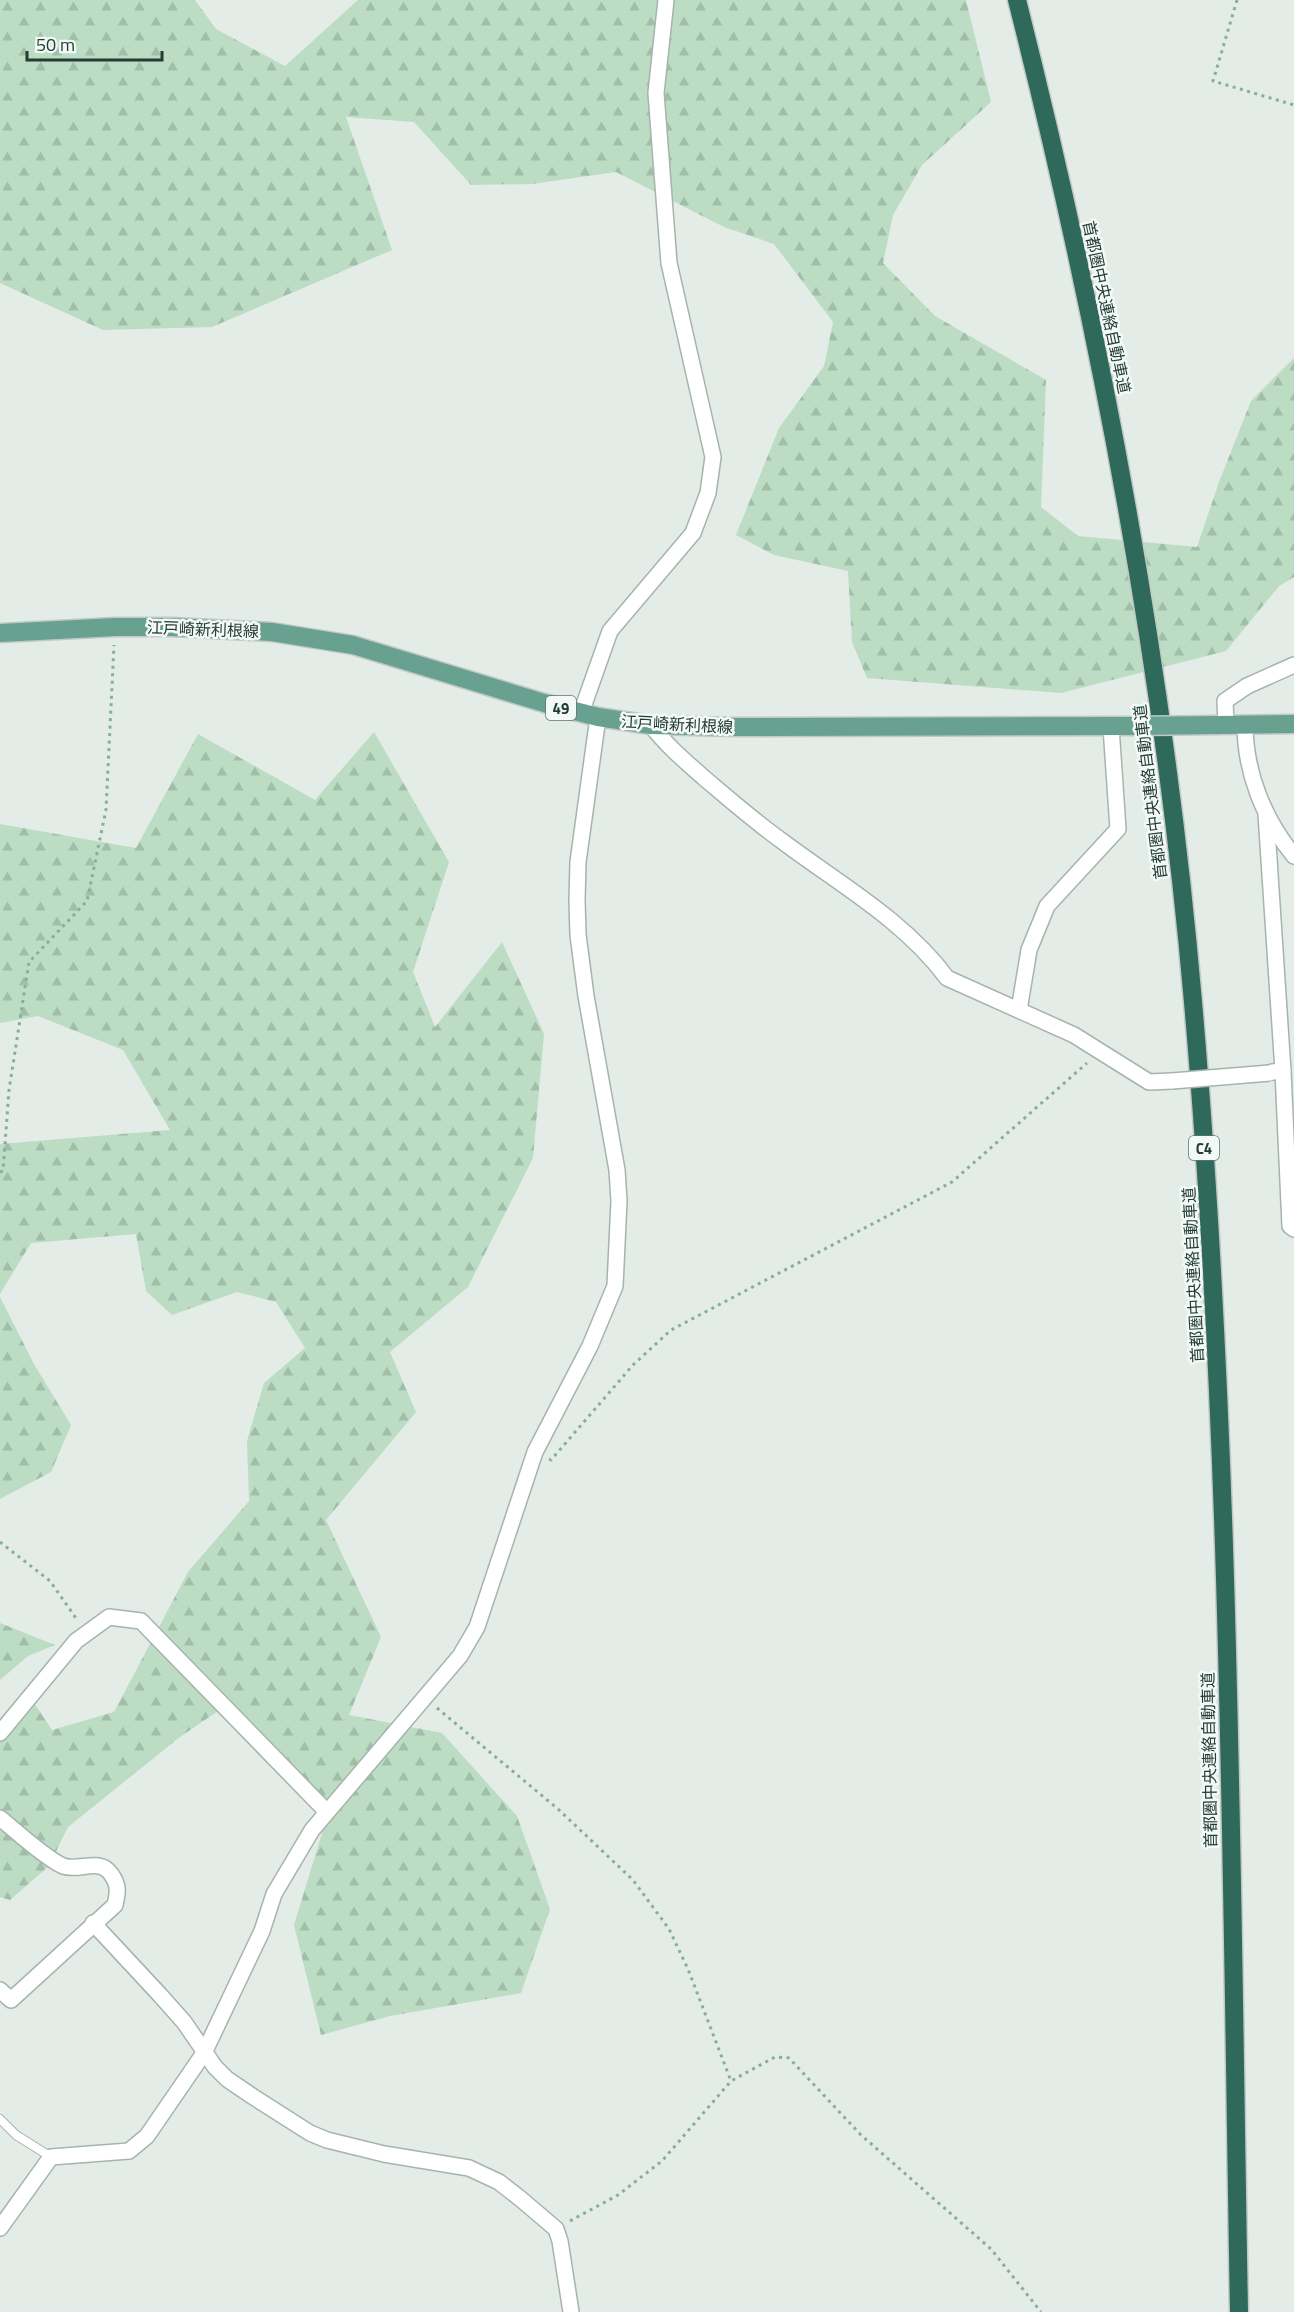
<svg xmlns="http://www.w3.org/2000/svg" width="1294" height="2312" font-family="'Titillium Web','Noto Sans JP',sans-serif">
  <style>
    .forest { fill: url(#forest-firs) }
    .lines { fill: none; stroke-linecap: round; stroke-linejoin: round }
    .service-casing { stroke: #a6b4ae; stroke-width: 10 }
    .minor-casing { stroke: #a6b4ae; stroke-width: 18 }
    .primary-casing { stroke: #c1c9c6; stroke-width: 21 }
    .motorway-casing { stroke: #c1c9c6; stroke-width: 21 }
    .path { stroke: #84af9f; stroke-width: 3; stroke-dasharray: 3 4.5; stroke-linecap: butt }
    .service { stroke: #fff; stroke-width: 8 }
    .minor { stroke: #fff; stroke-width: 15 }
    .primary { stroke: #68a18f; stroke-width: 18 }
    .motorway { stroke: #2f695a; stroke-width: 18 }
    .minor-bridge-casing { stroke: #a6b4ae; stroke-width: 18; stroke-linecap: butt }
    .primary-bridge-casing { stroke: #c1c9c6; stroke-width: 21; stroke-linecap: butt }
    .minor-bridge { stroke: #fff; stroke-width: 15 }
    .primary-bridge { stroke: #68a18f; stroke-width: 18 }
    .labels { text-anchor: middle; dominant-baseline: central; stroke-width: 5; stroke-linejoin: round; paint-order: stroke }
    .shield { fill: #f3f9f6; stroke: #61756f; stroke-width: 1.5 }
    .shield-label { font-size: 15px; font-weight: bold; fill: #233d35 }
    .street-label { font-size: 16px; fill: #233d35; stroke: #f3f9f6 }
  </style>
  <defs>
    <pattern id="forest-firs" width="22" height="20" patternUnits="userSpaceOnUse" patternTransform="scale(1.5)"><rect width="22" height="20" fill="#bcddc3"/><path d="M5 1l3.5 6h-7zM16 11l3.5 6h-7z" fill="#a1bfa8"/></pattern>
  </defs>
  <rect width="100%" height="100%" fill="#e3ece7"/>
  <g class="forest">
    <path d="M0,0H195L216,29L285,66L358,0H966L991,102L922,165L893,215L883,263L935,316L1046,380L1041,507L1078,536L1197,547L1219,482L1251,401L1294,358V577L1279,586L1226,651L1061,693L867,678L852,642L848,571L774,555L736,535L779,428L824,366L833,322L774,244L724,227L616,172L532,184L471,185L414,122L346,117L392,250L212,327L103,330L0,283Z"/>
    <path d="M374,732L449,862L413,972L435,1027L502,942L544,1034L533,1158L468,1287L390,1352L416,1412L326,1520L381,1637L349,1715L442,1733L517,1816L550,1909L521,1993L390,2016L321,2035L294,1925L326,1820L221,1709L180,1737L68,1827L49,1866L10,1900L0,1897V1738L34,1703L52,1730L114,1712L188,1572L249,1501L247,1441L264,1383L305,1348L276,1302L237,1292L172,1315L146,1291L136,1234L31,1243L0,1294V1144L170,1130L123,1050L38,1016L0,1023V824L136,848L198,734L315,800Z"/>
    <path d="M0,1297L34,1364L71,1425L51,1472L0,1499Z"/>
    <path d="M0,1623L55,1645L28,1656L0,1680Z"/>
  </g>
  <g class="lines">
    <g class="service-casing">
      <path id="service" d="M0,2119L16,2135L51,2157"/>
    </g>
    <g class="minor-casing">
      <g id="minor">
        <path d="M581,713L610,631L693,533L708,493L713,457L669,263L656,93L666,0"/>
        <path d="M1245,724C1245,773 1264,819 1294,856"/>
        <path d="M651,725C666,745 685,761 703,777C729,799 754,821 782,841C839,884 904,920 947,978L1074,1035L1149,1082L1172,1081"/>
        <path d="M1226,725L1225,701L1247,686L1294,665"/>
        <path d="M1266,814L1283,1071"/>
        <path d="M1019,1010L1029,950L1047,906L1118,829L1111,727"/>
        <path d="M1272,1072L1283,1071L1290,1226L1294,1229"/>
        <path d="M0,1733L76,1641L109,1617L141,1621L327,1812"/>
        <path d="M0,1818C16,1831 45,1858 63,1866C79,1872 99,1857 111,1874C119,1885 118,1892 115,1905L11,2000L0,1990"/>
        <path d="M93,1923L160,1995L184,2022L215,2067L227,2079L252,2096L310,2133L327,2140L384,2154L469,2168L499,2182L522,2200L556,2229L560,2241L571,2312"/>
        <path d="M0,2228L51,2157L129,2151L147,2136L204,2053L262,1931L274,1894L312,1830L460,1656L477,1627L535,1452L590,1346L615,1286L619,1201L617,1170L586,996L578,935L577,900L578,862L598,717"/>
      </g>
    </g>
    <g class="primary-casing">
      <g id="primary">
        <path d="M0,633L115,627H172L272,632L353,645L544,703L598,717L651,725L736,727L1130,726"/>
        <path d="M1218,725L1294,724"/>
      </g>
    </g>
    <g class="motorway-casing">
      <path id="motorway" d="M1017,0C1100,329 1164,664 1193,1002C1231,1438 1231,1875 1239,2312"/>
    </g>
    <g class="path">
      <path d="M1237,0L1213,81L1294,105"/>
      <path d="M0,1172L3,1171L9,1090L29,962L87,901L106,810L114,645"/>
      <path d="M549,1459L551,1460L633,1365L671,1330L952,1182L1087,1063"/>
      <path d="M0,1542L50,1581L78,1621"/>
      <path d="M437,1708L558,1809L633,1880L669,1929L688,1969L731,2081"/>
      <path d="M570,2221L618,2195L662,2161L731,2081L775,2057L789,2058L861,2135L991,2249L1041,2312"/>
    </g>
    <use href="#service" class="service"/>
    <use href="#minor" class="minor"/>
    <use href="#primary" class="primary"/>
    <use href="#motorway" class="motorway"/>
    <g class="minor-bridge-casing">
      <path id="minor-bridge" d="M1172,1081L1270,1073"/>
    </g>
    <g class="primary-bridge-casing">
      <path id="primary-bridge" d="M1130,726L1218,725"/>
    </g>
    <use href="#minor-bridge" class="minor-bridge"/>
    <use href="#primary-bridge" class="primary-bridge"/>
  </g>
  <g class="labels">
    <g class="shield">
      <rect x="546" y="696" width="30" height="24" rx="4.5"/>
      <rect x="1189" y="1136" width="30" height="24" rx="4.5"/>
    </g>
    <g class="shield-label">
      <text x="561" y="708">49</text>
      <text x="1204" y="1148">C4</text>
    </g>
    <g class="street-label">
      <text transform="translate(1107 307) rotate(78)">首都圏中央連絡自動車道</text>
      <text transform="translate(203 629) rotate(2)">江戸崎新利根線</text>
      <text transform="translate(677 724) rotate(3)">江戸崎新利根線</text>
      <text transform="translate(1150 792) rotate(-97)">首都圏中央連絡自動車道</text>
      <text transform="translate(1193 1275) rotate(-93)">首都圏中央連絡自動車道</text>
      <text transform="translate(1209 1760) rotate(-91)">首都圏中央連絡自動車道</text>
    </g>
  </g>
  <path d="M27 51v9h135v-9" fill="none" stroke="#233d35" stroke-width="3"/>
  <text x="36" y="51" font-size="18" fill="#233d35" stroke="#f3f9f6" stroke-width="4.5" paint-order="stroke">50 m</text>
</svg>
